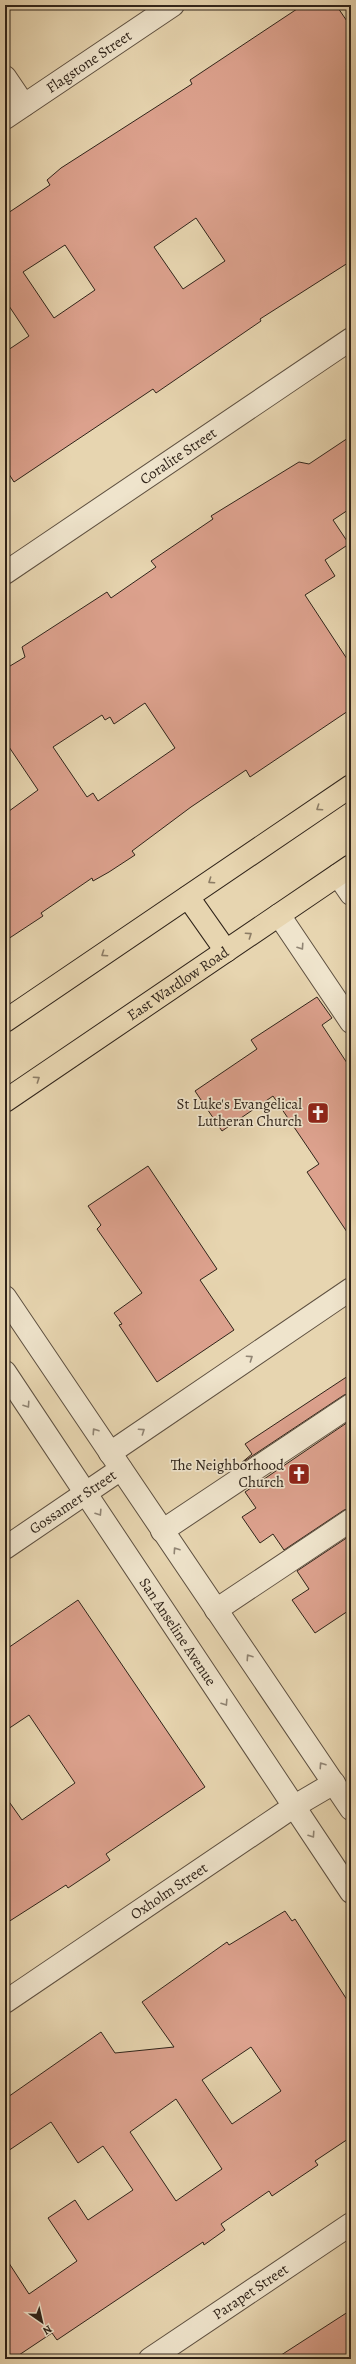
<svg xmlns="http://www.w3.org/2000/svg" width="356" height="2364" font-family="Alegreya,serif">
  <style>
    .building { fill: #dca18d; stroke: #30241a; fill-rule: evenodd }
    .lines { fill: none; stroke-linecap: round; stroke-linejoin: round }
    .minor-casing { stroke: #5e5040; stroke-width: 24 }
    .major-casing { stroke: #30241a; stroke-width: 24 }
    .minor { stroke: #efe4cc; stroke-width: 22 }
    .major { stroke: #e7d5b0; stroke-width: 22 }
    .oneway { stroke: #8c7c65 }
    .oneway2 { stroke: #908473 }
    .labels { text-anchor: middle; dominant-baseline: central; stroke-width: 3.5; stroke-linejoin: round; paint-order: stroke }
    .street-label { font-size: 15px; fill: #30241a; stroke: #efe4cc }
    .poi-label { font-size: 15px; fill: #30241a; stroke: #efe4cc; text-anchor: end }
  </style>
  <rect width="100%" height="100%" fill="#e7d5b0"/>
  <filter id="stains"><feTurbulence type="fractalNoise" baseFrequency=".005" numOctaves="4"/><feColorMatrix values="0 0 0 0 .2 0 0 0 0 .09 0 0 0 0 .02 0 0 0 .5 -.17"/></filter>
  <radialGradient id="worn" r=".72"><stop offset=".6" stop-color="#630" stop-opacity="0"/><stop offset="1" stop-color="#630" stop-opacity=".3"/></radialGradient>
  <g class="building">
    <path d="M303,5H336L351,27V261L260,319L261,321L156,393L153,389L14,482L5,468V352L29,336L5,300V215L50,185L47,180L61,168L192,84L190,80ZM196,218L225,261L183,289L154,247ZM65,245L95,290L54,318L23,272Z"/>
    <path d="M351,436V508L333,520L349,544L325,560L335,576L305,595L351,665V709L250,777L246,770L191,807L132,851L135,855L109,872L93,881L92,878L41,913L43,916L5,941V814L38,790L5,741V669L25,657L22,647L107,592L111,598L156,567L151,561L213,519L211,516L299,462L309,464ZM145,703L175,748L98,801L93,793L87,797L53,747L102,715L105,720L110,717L114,724Z"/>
    <path d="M317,997L332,1018L322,1025L351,1069V1238L307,1172L319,1164L273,1096L222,1131L195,1091L257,1049L251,1040Z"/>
    <path d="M148,1166L217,1269L200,1280L234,1330L157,1382L119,1325L122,1324L114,1313L142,1293L97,1229L101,1225L88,1206Z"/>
    <path d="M351,1374V1393L344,1395L240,1464L252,1454L245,1444Z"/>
    <path d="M351,1420V1508L344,1510L284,1550L273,1534L260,1543L242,1517L256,1508L245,1492Z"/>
    <path d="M351,1535V1609L315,1633L292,1600L309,1589L297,1571Z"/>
    <path d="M78,1600L205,1787L106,1854L110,1860L68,1888L66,1885L5,1924V1796L22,1820L75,1783L29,1715L5,1731V1650Z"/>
    <path d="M285,1911L292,1921L295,1919L351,2006V2137L315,2161L318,2165L272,2196L269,2191L221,2224L225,2230L204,2245L203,2242L57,2340L52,2333L13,2359H5V2257L29,2294L77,2261L48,2218L75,2200L88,2220L133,2190L103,2146L78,2163L51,2122L5,2153V2099L101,2032L115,2053L174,2047L142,2002L227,1942L229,1945ZM251,2047L281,2091L232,2124L202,2080ZM176,2099L222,2169L176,2201L130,2132Z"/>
    <path d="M351,2310V2359H275Z"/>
  </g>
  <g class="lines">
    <g class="minor-casing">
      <g id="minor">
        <path d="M5,77L24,105"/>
        <path id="s1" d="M5,118L173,5"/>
        <path id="s2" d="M5,573L351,339"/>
        <path d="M338,875L351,894"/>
        <path d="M279,915L351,1022"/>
        <path d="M5,1297L351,1809"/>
        <path id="s3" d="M5,1372L351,1892"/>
        <path d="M110,1453L351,1289"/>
        <path d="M162,1531L351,1405"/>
        <path id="s4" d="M5,1548L121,1469"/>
        <path d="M216,1610L351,1520"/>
        <path id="s5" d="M5,2002L293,1807L334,1783"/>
        <path id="s6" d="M150,2359L351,2224"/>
      </g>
    </g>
    <g class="major-casing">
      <g id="major">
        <path d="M188,897L226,951"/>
        <path d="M5,1021L351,786"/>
        <path id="s7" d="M5,1101L351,866"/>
      </g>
    </g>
    <use href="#minor" class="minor"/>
    <use href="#major" class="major"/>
  </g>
  <defs><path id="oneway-chevron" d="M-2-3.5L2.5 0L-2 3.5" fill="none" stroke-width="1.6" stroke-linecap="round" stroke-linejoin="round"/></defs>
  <g class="oneway">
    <use href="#oneway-chevron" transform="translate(319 808) rotate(146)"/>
    <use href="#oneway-chevron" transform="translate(211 881) rotate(146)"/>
    <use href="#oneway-chevron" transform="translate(249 935) rotate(-34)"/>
    <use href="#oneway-chevron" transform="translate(104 954) rotate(146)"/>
    <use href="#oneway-chevron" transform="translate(37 1079) rotate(-34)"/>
  </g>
  <g class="oneway2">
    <use href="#oneway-chevron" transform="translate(301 947) rotate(56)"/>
    <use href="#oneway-chevron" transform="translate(250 1358) rotate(-34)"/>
    <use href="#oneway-chevron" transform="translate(27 1405) rotate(56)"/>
    <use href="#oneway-chevron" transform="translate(95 1431) rotate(-124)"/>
    <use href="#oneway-chevron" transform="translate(142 1431) rotate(-34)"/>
    <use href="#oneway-chevron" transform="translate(99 1513) rotate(57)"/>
    <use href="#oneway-chevron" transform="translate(176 1550) rotate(-124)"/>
    <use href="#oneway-chevron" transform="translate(249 1657) rotate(-124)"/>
    <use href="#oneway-chevron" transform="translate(225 1703) rotate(57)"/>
    <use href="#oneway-chevron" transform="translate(322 1765) rotate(-124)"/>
    <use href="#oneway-chevron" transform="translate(312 1835) rotate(56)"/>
  </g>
  <defs>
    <g id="church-square" transform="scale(1.15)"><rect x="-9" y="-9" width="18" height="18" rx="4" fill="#8f2418" stroke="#efe4cc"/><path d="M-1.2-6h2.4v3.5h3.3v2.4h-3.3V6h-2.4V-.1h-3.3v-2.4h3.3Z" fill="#fff"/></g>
  </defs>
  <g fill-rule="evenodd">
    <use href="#church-square" x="318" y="1113"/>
    <use href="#church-square" x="299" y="1474"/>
  </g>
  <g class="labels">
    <g class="street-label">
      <text stroke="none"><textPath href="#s1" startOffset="101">Flagstone Street</textPath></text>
      <text stroke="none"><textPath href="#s2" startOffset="209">Coralite Street</textPath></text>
      <text stroke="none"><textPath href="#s7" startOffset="209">East Wardlow Road</textPath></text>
      <text stroke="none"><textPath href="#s4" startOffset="82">Gossamer Street</textPath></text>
      <text stroke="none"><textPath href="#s3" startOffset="312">San Anseline Avenue</textPath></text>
      <text stroke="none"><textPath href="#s5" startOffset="198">Oxholm Street</textPath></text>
      <text stroke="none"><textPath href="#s6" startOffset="121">Parapet Street</textPath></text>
    </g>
    <g class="poi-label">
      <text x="302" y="1104">St Luke's Evangelical<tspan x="302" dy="17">Lutheran Church</tspan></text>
      <text x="284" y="1465">The Neighborhood<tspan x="284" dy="17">Church</tspan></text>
    </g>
  </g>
  <rect width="356" height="2364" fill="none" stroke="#e7d5b0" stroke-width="20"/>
  <rect x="6" y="6" width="344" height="2352" fill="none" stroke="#30241a" stroke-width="2"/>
  <rect x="10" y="10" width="336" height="2344" fill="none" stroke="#30241a"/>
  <g transform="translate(42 2322) rotate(146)" stroke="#efe4cc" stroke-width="3" paint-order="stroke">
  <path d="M0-3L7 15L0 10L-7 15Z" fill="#30241a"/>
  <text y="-6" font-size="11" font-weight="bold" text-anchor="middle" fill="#30241a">N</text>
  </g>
  <rect width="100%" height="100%" filter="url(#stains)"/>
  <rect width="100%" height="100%" fill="url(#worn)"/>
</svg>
